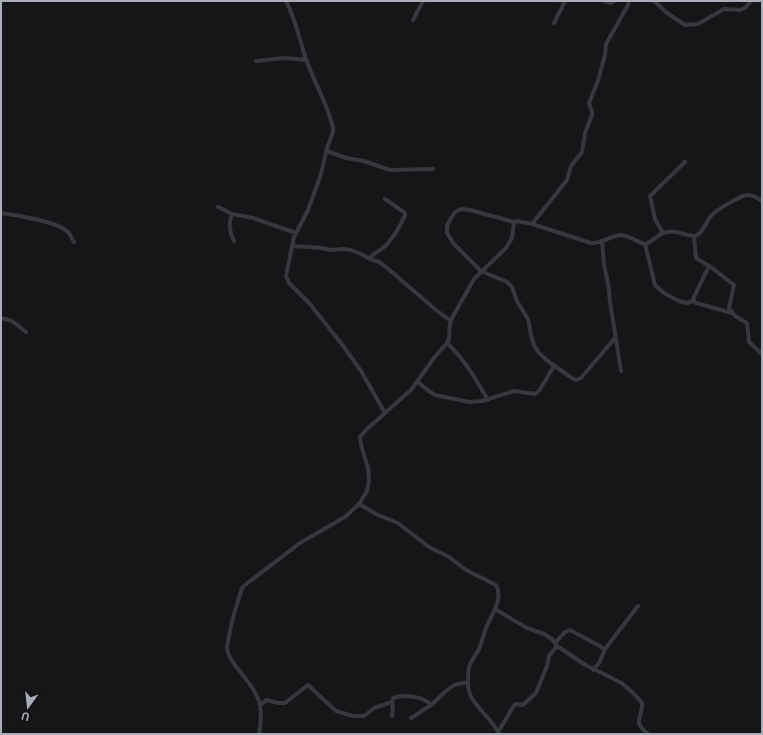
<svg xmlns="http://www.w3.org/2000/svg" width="763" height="735" font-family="'Noto Sans',sans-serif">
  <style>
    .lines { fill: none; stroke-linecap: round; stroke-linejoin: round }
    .minor { stroke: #37383d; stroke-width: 4 }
  </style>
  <rect width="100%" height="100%" fill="#161618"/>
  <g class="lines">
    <g class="minor">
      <path d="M605,1L611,3L614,1"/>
      <path d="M654,1L667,13L685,25L698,24L724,9L740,10L745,8L751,1"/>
      <path d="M413,20L423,1"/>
      <path d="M554,23L565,1"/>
      <path d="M256,61L285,58L306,60"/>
      <path d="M327,151L346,158L364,161L390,170L433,169"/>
      <path d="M218,207L232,214L253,218L296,233"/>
      <path d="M1,213C15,215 59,222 68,232C70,234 72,239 74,242"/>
      <path d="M232,214C228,224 229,232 234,241"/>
      <path d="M514,222L470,210L461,209L455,212L451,218L447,226V233L454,244L481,271L507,282L512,287L517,301L528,319L531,335L534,345L539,353L549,362L572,378L576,380L581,378L615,338"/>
      <path d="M532,224L591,243C602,244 610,236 620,235C629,235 636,242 645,244C651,243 655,237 661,234C674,228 684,236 696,236C703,232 706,222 711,216C716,210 740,196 747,195C752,195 758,198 762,201"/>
      <path d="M663,233L655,219L650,196L685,162"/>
      <path d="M694,237L696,258L712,268L734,285L729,308L735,316L747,323L749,342L762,354"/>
      <path d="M602,241L604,265L608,283L610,302L621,371"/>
      <path d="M645,244L655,285L664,293L679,301L686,303L694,301"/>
      <path d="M292,246L322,248L331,250L343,249L351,250L359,253L370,259C373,252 379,252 384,247C391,242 402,223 405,215V213L385,199"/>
      <path d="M370,259L379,262L386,267L436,310L451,321"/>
      <path d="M709,266L693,299L696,303L732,313"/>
      <path d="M1,318L12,321L26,332"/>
      <path d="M447,343C465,360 475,378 488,400"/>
      <path d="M418,382L426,389L435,395L469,402L482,401L514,391L535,394L539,391L554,366"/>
      <path d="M385,413L411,390L434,358L447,343L449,339L450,324L452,318L474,279L506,248L512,238L514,222L517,221L532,224L567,180L571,166L582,152L585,133L592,115V112L589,103L598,81L605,55L606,44L628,5L629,1"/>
      <path d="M359,504L378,515L398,523L429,547L449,557L466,570L496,585C504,599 491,615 486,628C483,635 482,644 478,651C475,656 471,661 469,667C468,673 468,680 468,686C469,704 492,717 499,734"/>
      <path d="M495,609L527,628L544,634L552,639L557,646L587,666L604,674L623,684L634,694L642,703C643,719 631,720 648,734"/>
      <path d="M555,643L565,632L570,630L605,649"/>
      <path d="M593,670L599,663L605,649L638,606"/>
      <path d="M261,704L267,700L278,703H285L308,685L336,711L353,716H364L374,708L392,702"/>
      <path d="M392,716C394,709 391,704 393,698C404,694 423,696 431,705"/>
      <path d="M411,718L431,705L446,691L454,685L468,682"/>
      <path d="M498,732L515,704L523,705L536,693L547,666L549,656L557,646"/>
      <path d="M259,734C265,703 257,692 238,669C233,662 227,656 227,647L232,621L242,588L245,585L300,543L345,517L359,504L367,491L369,480L368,468L361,445L360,437L366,430L385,413L361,371L344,347L310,304L289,283L286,276L294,237L308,210L321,174L327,148L333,132V128C328,104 314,83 306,59C299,39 296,20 286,1"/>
    </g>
  </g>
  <rect width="763" height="735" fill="none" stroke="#a8adb8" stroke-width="4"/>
  <g transform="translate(28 707) rotate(195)" stroke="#111113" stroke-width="3" paint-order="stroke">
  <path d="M0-3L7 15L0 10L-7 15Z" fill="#a8adb8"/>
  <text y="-6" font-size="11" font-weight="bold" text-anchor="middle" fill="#a8adb8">U</text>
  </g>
</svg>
